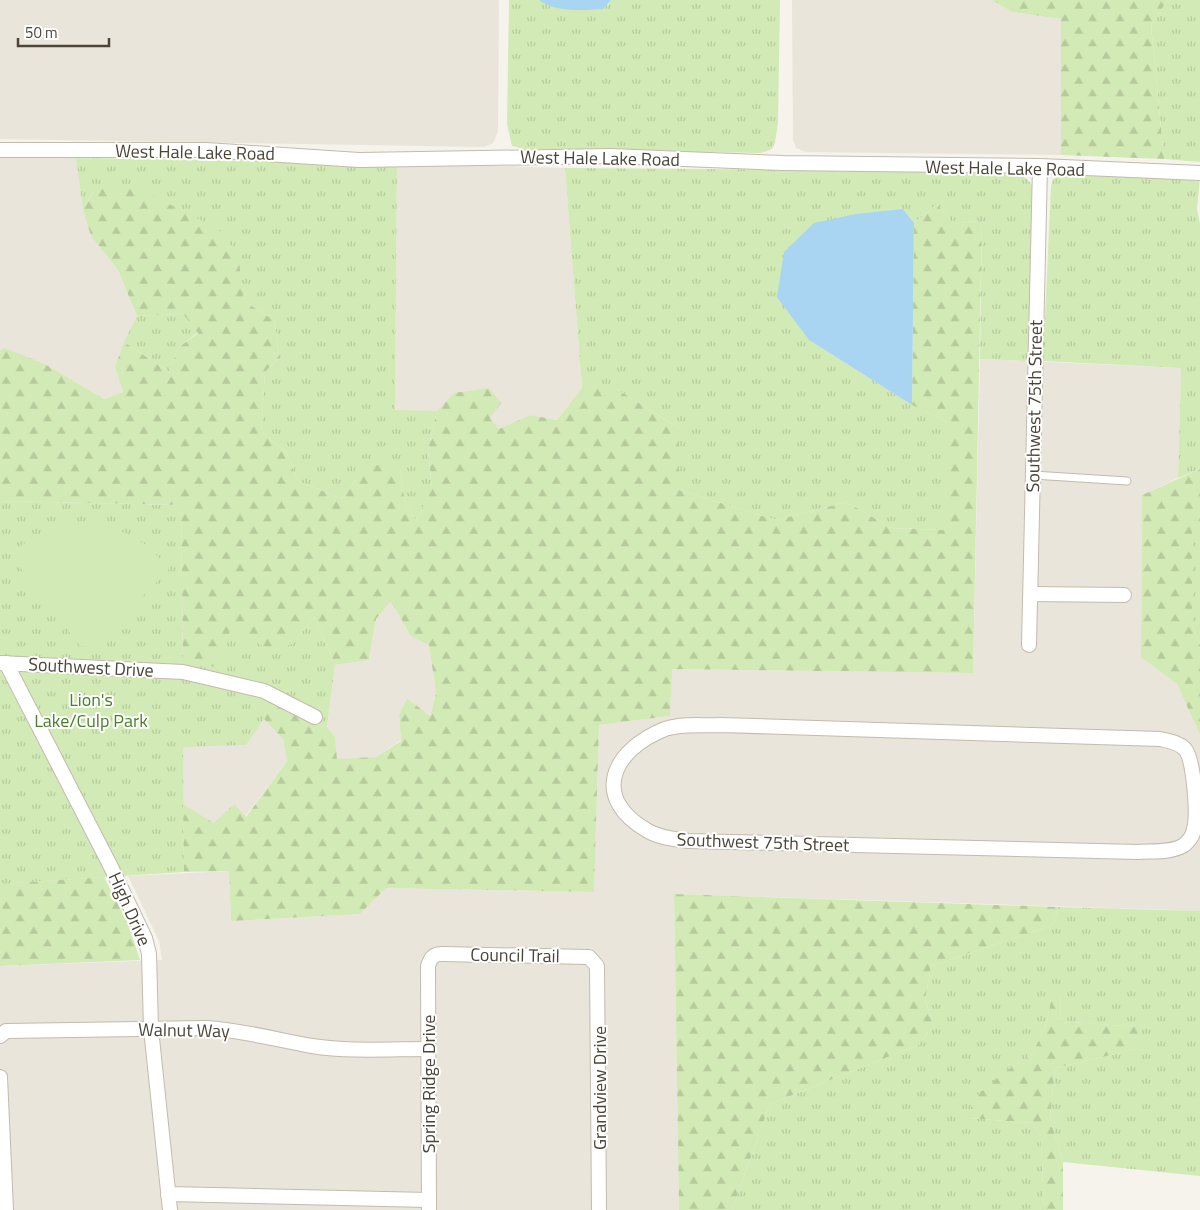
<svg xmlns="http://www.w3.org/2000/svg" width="1200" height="1210" font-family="'Titillium Web',sans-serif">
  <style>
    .residential { fill: #eae5da }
    .grass { fill: url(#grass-tufts) }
    .forest { fill: url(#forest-firs) }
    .pitch { fill: #d2eab5 }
    .water { fill: #a9d4f2 }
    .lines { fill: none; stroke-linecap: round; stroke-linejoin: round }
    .service-casing { stroke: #c2bbae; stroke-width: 9 }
    .minor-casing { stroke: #c2bbae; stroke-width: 16 }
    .service { stroke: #fff; stroke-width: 7 }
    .minor { stroke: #fff; stroke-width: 14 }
    .labels { text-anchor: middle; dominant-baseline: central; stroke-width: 4; stroke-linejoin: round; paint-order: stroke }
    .street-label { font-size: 18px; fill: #4b4439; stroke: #fff }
    .park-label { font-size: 18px; fill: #4a7f2a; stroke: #fff }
  </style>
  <defs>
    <pattern id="grass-tufts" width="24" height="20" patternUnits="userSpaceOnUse" patternTransform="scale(1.25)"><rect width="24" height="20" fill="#d2eab5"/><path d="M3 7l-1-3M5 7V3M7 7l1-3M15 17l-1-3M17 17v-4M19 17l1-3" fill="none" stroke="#b6ca9c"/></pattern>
    <pattern id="forest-firs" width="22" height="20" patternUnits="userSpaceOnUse" patternTransform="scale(1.25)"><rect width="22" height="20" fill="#d2eab5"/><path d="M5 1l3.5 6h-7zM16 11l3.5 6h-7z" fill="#b6ca9c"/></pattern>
  </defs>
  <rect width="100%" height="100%" fill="#f6f3ec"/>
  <g class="residential">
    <path d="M0,0H499L498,132L493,143L484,147L0,139Z"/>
    <path d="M792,0H992L1012,12L1062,19L1061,155L806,152L796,148L793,140Z"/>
    <path d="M0,158H76L83,210L91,236L118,270L137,316L115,367L123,392L104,399L45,364L0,351Z"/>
    <path d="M397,163L565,168L582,388L557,420L530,415L499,429L490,418L454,393L437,411H395Z"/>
    <path d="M980,359L1181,368L1178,478L1142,495L1141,656L1177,684L1200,735V911L674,894L679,1210H0V966L162,960L159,941L128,876L229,871L231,921L360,914L386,888L594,892L599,725L670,716L671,669L973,673Z"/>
    <path d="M391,600L407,630L429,645L436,693L430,716L407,698L399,715L401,740L376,757L337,760L335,737L327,727L335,665L369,660L376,619Z"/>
    <path d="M264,719L283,739L287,761L245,817L214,823L183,804V746L245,745Z"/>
  </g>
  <g class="grass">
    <path d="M509,0H539L603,9L611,0H780L778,123L775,142L772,149L761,153L523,149L512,146L507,124Z"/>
    <path d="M1168,0H1200V162L1164,159L1151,25Z"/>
    <path d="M76,158L397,163L395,410L437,411L428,449L432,489L416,521L405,503L400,468L358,477L342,499L298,481L286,452L261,432L265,372L279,358L275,321L244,301L237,254L94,190L83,210Z"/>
    <path d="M565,168L986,171C1005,172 1023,169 1034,188L1029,361L980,359L982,220L954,224L937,204L914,223L903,209L809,340L912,405L947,422V530L891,528L847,502L776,520L679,490V428L615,388H582Z"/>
    <path d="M1063,175L1200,178L1197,208L1200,224V469L1178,478L1181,368L1043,361L1051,186L1053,179Z"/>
    <path d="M183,314L198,332L178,348L169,372L124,342L137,316Z"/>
    <path d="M0,501L181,505L183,663L231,628L291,644L315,617L335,665L327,727L296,716L268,703L264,719L246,745L183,747L184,872L0,884Z"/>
    <path d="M1200,524V645L1192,626V526Z"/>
    <path d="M1058,907L1200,911V1176L1063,1162L1050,1118L1055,1068L1137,1049V1027L1060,1021L1061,993L1051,1001L1045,1028L1032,1054L1003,1073L969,1118L1032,1123L1041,1136L1044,1210H732L770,1104L918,1045L934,1025L925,1000L931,966L1053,925Z"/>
  </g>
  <g class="forest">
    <path d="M992,0H1168L1151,25L1164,159L1061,155V19L1012,12Z"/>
    <path d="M132,185L218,229L238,254L244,301L275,321L279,358L265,372L261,432L286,452L298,481L342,499L358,477L377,465L400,468L405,503L416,521L432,489L428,449L437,411L454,393L489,388L501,403L490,418L499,429L530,415L557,420L582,388H615L679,428V490L776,520L847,502L891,528L946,530L947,422L912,405L914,223L937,204L954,224L982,220L973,673L672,669L670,716L599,725L594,892L386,888L360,914L231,921L229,871L184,872L183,804L214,823L234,804L246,817L287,761L283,739L264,719L268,702L296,716L327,727L335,737L337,759L376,757L401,741L399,715L407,698L430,716L436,693L429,645L410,635L391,601L376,619L369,660L335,665L315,617L291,644L273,652L231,628L218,667L183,663L181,505L0,501V351L4,348L45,364L104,399L123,392L115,367L124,342L169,372L178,348L198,333L183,314L137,316L118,270L91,236L83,210L94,190Z"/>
    <path d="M1200,469V524L1192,526V626L1200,645V735L1177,684L1141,657L1142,495Z"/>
    <path d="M104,877L128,924L140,960L0,966V884Z"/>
    <path d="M674,894L1058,907L1053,925L931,966L925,1000L934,1025L918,1045L770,1104L732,1210H679Z"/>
    <path d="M1061,992L1060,1021L1138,1027L1137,1049L1055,1068L1050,1118L1063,1162V1210H1044L1041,1136L1032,1123L968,1118L974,1098L1003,1073L1032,1054L1045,1028L1051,1001Z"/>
  </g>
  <path class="pitch" d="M78,524C123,528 140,534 169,569L95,646H80L10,554C33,536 49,528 78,524Z"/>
  <g class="water">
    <path d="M539,0H611L603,9C582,10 557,13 539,0Z"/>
    <path d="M903,209L914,223L912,405L809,340L777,297L784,252L814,223L856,214Z"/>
  </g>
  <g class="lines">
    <g class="service-casing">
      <path id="service" d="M1033,475L1127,481"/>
    </g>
    <g class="minor-casing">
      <g id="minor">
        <path d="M0,150H206L359,160L611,156L783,163L1040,166L1200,173"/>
        <path d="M1031,594L1124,595"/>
        <path d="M1029,645L1040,166"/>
        <path d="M0,663L183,672L264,691L315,717"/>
        <path d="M6,663L110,865L145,938L149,954L151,1029L170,1210"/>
        <path d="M721,725L1160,739C1169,741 1178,742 1185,749C1194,760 1198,815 1194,829C1193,836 1189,841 1184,845C1172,853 1151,851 1138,852L688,841C675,839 660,838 648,831C590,798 612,750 665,729C682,723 704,726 721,725Z"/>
        <path d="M0,1036L6,1031L206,1028C243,1030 277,1040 312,1046C350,1052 390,1049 428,1049"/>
        <path d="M0,1077L6,1210"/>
        <path d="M168,1194L429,1200"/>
        <path d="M429,1210L428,966C431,957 433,954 443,954L589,957L597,966L599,1210"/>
      </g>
    </g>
    <use href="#service" class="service"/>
    <use href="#minor" class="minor"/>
  </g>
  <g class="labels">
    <g class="street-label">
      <text transform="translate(195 152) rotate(1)">West Hale Lake Road</text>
      <text transform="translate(600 158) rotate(1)">West Hale Lake Road</text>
      <text transform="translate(1005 168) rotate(1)">West Hale Lake Road</text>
      <text transform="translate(1034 406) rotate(-89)">Southwest 75th Street</text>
      <text transform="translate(91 667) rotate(3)">Southwest Drive</text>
      <text transform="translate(763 842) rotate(2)">Southwest 75th Street</text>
      <text transform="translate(130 909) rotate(66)">High Drive</text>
      <text transform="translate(515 955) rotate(1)">Council Trail</text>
      <text transform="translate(184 1030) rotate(1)">Walnut Way</text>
      <text transform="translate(428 1084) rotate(-90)">Spring Ridge Drive</text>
      <text transform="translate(599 1088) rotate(-90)">Grandview Drive</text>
    </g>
    <g class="park-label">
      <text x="91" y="699">Lion's<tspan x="91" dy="21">Lake/Culp Park</tspan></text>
    </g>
  </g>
  <path d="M18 38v8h91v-8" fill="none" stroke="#4b4439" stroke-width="2.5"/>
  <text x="25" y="38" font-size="15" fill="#4b4439" stroke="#ffffff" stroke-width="4" paint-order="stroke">50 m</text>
</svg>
